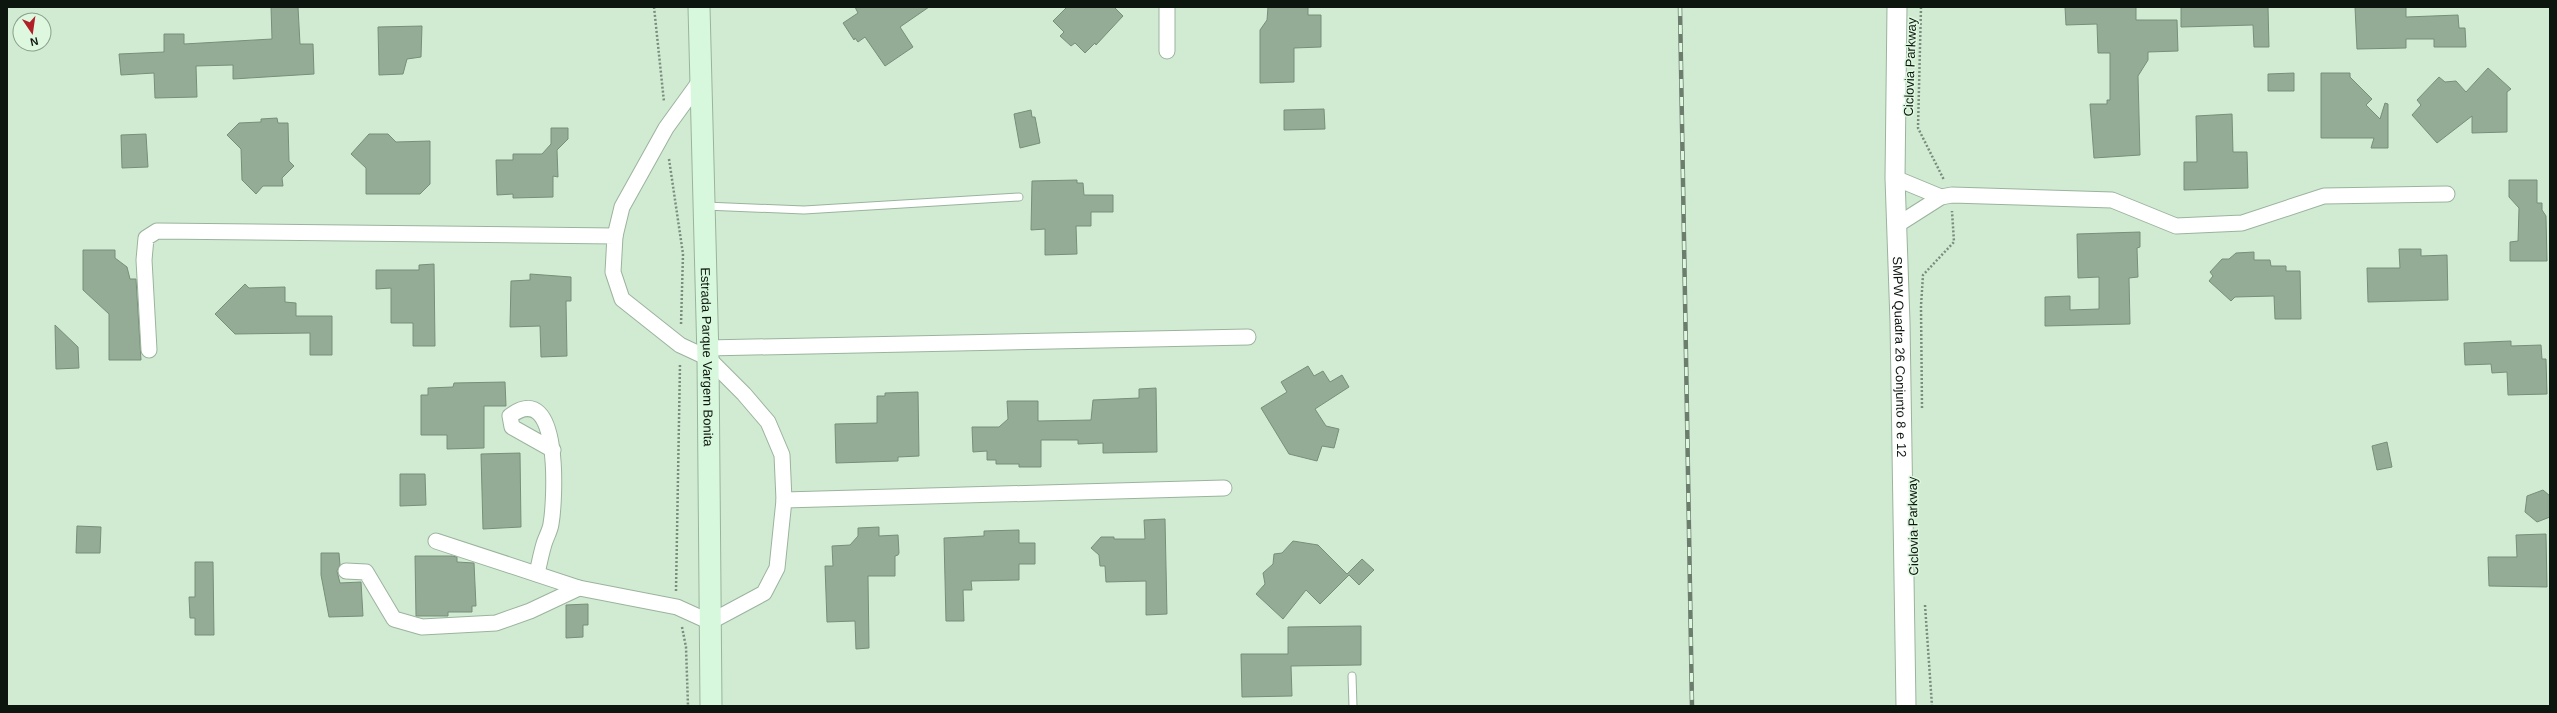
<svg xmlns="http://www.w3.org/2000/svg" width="2557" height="713" font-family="Helvetica,sans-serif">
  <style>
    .building { fill: #94ac96; stroke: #778e78 }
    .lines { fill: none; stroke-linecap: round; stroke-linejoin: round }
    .service-casing { stroke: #9bb39d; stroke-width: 9 }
    .minor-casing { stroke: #9bb39d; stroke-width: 17 }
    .tertiary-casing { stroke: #9bb39d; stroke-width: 21 }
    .secondary-casing { stroke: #9bb39d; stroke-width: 23 }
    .path { stroke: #7a8d7c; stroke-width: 2.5; stroke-dasharray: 2 2; stroke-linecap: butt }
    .service { stroke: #fff; stroke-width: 7 }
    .minor { stroke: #fff; stroke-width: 15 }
    .tertiary { stroke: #fff; stroke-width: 19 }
    .secondary { stroke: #d7f8dc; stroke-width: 21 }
    .rail-casing { stroke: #6c7d6d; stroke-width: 4.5 }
    .rail { stroke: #def8e0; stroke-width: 3; stroke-dasharray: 9; stroke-linecap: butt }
    .labels { text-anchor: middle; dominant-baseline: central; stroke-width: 3; stroke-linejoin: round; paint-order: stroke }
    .street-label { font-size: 13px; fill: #0d160e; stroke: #def8e0 }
  </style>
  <rect width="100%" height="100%" fill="#d1ebd3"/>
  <g class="building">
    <path d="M271,7H298L300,44H313L314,74L233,79V65L196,66L197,97L155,98L154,73L121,75L119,54L164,52V34H184V44L272,39Z"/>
    <path d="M855,7H929L900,27L913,47L885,66L865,37L858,42L855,38L854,40L843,23L858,13Z"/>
    <path d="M1067,7H1114L1123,16L1096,45L1095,43L1085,53L1075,43L1071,46L1060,36L1064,32L1053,21Z"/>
    <path d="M1268,7H1308V15H1321V47L1294,48V82L1260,83V30L1267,20Z"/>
    <path d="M2065,7H2136V20H2177L2178,51L2148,52V60L2138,76L2140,155L2094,158L2090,104H2107V100H2110V53H2098L2097,24L2066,25Z"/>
    <path d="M2181,7H2268L2269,47H2254L2253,25L2181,27Z"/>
    <path d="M2355,7H2406V17L2458,15L2459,28H2465L2466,47H2434V39H2406V48L2357,49Z"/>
    <path d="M422,26L421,57L407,59L403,74L379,75L378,27Z"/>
    <path d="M2488,68L2511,89L2507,92V132L2472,133V116L2437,143L2412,115L2421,105L2417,100L2439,77L2445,82L2456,81L2466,92Z"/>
    <path d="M2294,73V91H2268V74Z"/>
    <path d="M2321,73H2350V77L2372,99L2366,105L2380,119L2385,103L2388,104V148H2371L2374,138H2321Z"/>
    <path d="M1324,109L1325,129L1284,130V110Z"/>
    <path d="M1031,110L1032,117H1035L1040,143L1020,148L1014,114Z"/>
    <path d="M2232,114L2233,152H2247L2248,188L2184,190V162H2197L2196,116Z"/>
    <path d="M277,118L278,123H288L289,161L294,166L282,178L283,186H263L256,194L242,180L241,149L227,135L239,123L261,122V119Z"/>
    <path d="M551,128H568V139L557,150L558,177L553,176V197L513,198V194L497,195L496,160H513V154H542L551,144Z"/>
    <path d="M146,134L148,167L122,168L121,135Z"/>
    <path d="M369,134H388L396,142L430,141V184L420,194H366V168L351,154Z"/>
    <path d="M1077,180V183H1083L1084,195H1113V212H1091V226H1076L1077,254L1045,255V229L1031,230L1032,181Z"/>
    <path d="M2509,180H2537V203H2542V210L2546,216L2547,261H2510V242L2518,241L2519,208L2509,197Z"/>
    <path d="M2140,232V247L2137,248L2138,277L2129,278L2130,324L2045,326V297L2070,296V310L2099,309V277L2078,278L2077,234Z"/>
    <path d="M2399,249H2421V256L2447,255L2448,300L2368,302L2367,268H2400Z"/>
    <path d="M83,250H115V258L127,267L130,279H136L141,360H109V314L83,290Z"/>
    <path d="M2254,252V260H2270L2271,266H2286V271H2300L2301,319H2275L2274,296L2235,297L2231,301L2209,281L2213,276L2210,272L2222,259H2229L2236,253Z"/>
    <path d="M434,264L435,346H413V323H391V288L376,289V270H419V265Z"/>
    <path d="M530,274L571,277V301H566L567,356L541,357L540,326L510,327L511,281L530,280Z"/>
    <path d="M245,284L249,288L285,287V302L296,303V316H332V355H310V333L235,334L215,314Z"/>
    <path d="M55,325L78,347L79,368L56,369Z"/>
    <path d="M2511,341V346L2541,345L2542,359H2546L2547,394L2508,395L2507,372L2492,373L2491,364L2465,365L2464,343Z"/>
    <path d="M1308,366L1314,376L1323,371L1330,382L1342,375L1349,387L1315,409L1326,426L1339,429L1334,448L1322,446L1317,461L1289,454L1261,408L1287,392L1281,382Z"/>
    <path d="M505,382L506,406H484V448L447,449V435H421V395H428V388L453,387L454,383Z"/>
    <path d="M1156,388L1157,452L1103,453V443L1078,444V440H1041V467H1019V464H996V460H987V451L973,452L972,427H999L1008,419L1007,401H1038V421L1091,420L1093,400L1139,398V389Z"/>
    <path d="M918,392L919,456L898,457V461L836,463L835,424L877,423V396H885V393Z"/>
    <path d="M2387,442L2392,467L2377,470L2372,446Z"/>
    <path d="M520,453L521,527L483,529L481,454Z"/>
    <path d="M400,474H425L426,505L400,506Z"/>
    <path d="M2543,490L2550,496V517L2537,522L2525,512L2527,496Z"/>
    <path d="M1165,519L1167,614L1146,615V581L1106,582L1105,566H1100L1099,555L1091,548L1101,537H1114V539H1145L1144,520Z"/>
    <path d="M77,526L101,527L100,553H76Z"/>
    <path d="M879,527V536L898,535L899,553L898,555L895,556V576H868L869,648L856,649L855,621L827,622L825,566H833L832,546L850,545L858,536V528Z"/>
    <path d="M1019,530V543H1035V564H1019V580L971,581L972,590H963L964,621H946L944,538L984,536V531Z"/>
    <path d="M2546,534L2547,587L2489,586L2488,557H2517L2516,535Z"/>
    <path d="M1293,541L1318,545L1347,574L1362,559L1374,570L1359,585L1349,575L1320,604L1306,590L1283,619L1256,594L1265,584L1263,573L1273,564L1274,554L1282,553Z"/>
    <path d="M321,553H339L340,565L337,571L340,583L361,582L363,616L329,617L321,575Z"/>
    <path d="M415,556H452L457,557V562L474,563L476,606H472V612H448V616H416Z"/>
    <path d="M195,562H213L214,635H195V618H190L189,597H195Z"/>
    <path d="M588,604V625H583V637L566,638V605Z"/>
    <path d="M1361,626V665L1291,666L1292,696L1242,697L1241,654H1288V627Z"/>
  </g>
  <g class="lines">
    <g class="service-casing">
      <g id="service">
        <path d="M705,206L804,210L1019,197"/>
        <path d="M1352,676L1353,706"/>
      </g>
    </g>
    <g class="minor-casing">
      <g id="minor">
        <path d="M1167,51V7"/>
        <path d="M1895,178L1941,197"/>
        <path d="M1897,225L1941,197L1952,195L2112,200L2176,226L2242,223L2324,196L2447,194"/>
        <path d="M615,236L622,207L666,128L700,81"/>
        <path d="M707,348L1248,337"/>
        <path d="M149,350L144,260L146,238L157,231L615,236L613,272L622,299L680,345L708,358L744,394L768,422L782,455L784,500L777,568L764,593L710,622L677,607L579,588L436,541"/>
        <path d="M784,500L1224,488"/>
        <path d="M346,571L366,572L394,619L422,627L496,623L530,611L579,588"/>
        <path d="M537,574C539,564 541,554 544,544C546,537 550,531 551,524C555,501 562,377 510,416L512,427L553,450"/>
      </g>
    </g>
    <g class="tertiary-casing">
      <g id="tertiary">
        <path id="s1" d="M1897,7L1895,178L1900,322L1906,706"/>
      </g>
    </g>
    <g class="secondary-casing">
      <g id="secondary">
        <path id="s2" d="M699,7L708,358L711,706"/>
      </g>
    </g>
    <g class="path">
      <path d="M654,7L664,102"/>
      <path d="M1921,7L1918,128L1944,180"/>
      <path d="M669,159L683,254L681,325"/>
      <path d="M1922,408L1921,306L1923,275L1954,242L1952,211"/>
      <path d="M676,591L680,364"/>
      <path d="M1925,605L1932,706"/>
      <path d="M682,627L686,647L688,706"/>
    </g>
    <use href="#service" class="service"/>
    <use href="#minor" class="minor"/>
    <use href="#tertiary" class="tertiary"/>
    <use href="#secondary" class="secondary"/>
    <g class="rail-casing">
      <path id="rail" d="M1680,7L1692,706"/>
    </g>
    <use href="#rail" class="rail"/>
  </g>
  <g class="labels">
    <g class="street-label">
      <text transform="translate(1910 67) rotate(-88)">Ciclovia Parkway</text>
      <text stroke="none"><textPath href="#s2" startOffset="350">Estrada Parque Vargem Bonita</textPath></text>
      <text stroke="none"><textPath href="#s1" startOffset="350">SMPW Quadra 26 Conjunto 8 e 12</textPath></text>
      <text transform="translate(1913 526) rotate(-91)">Ciclovia Parkway</text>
    </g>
  </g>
  <rect width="2557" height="713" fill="none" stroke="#0d160e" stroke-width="16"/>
  <g transform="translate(32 32) rotate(167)"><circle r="19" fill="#def8e0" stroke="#8a9e8c"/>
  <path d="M0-3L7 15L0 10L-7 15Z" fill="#b11f27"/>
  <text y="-6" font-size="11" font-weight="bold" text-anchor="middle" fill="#0d160e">N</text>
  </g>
</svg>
